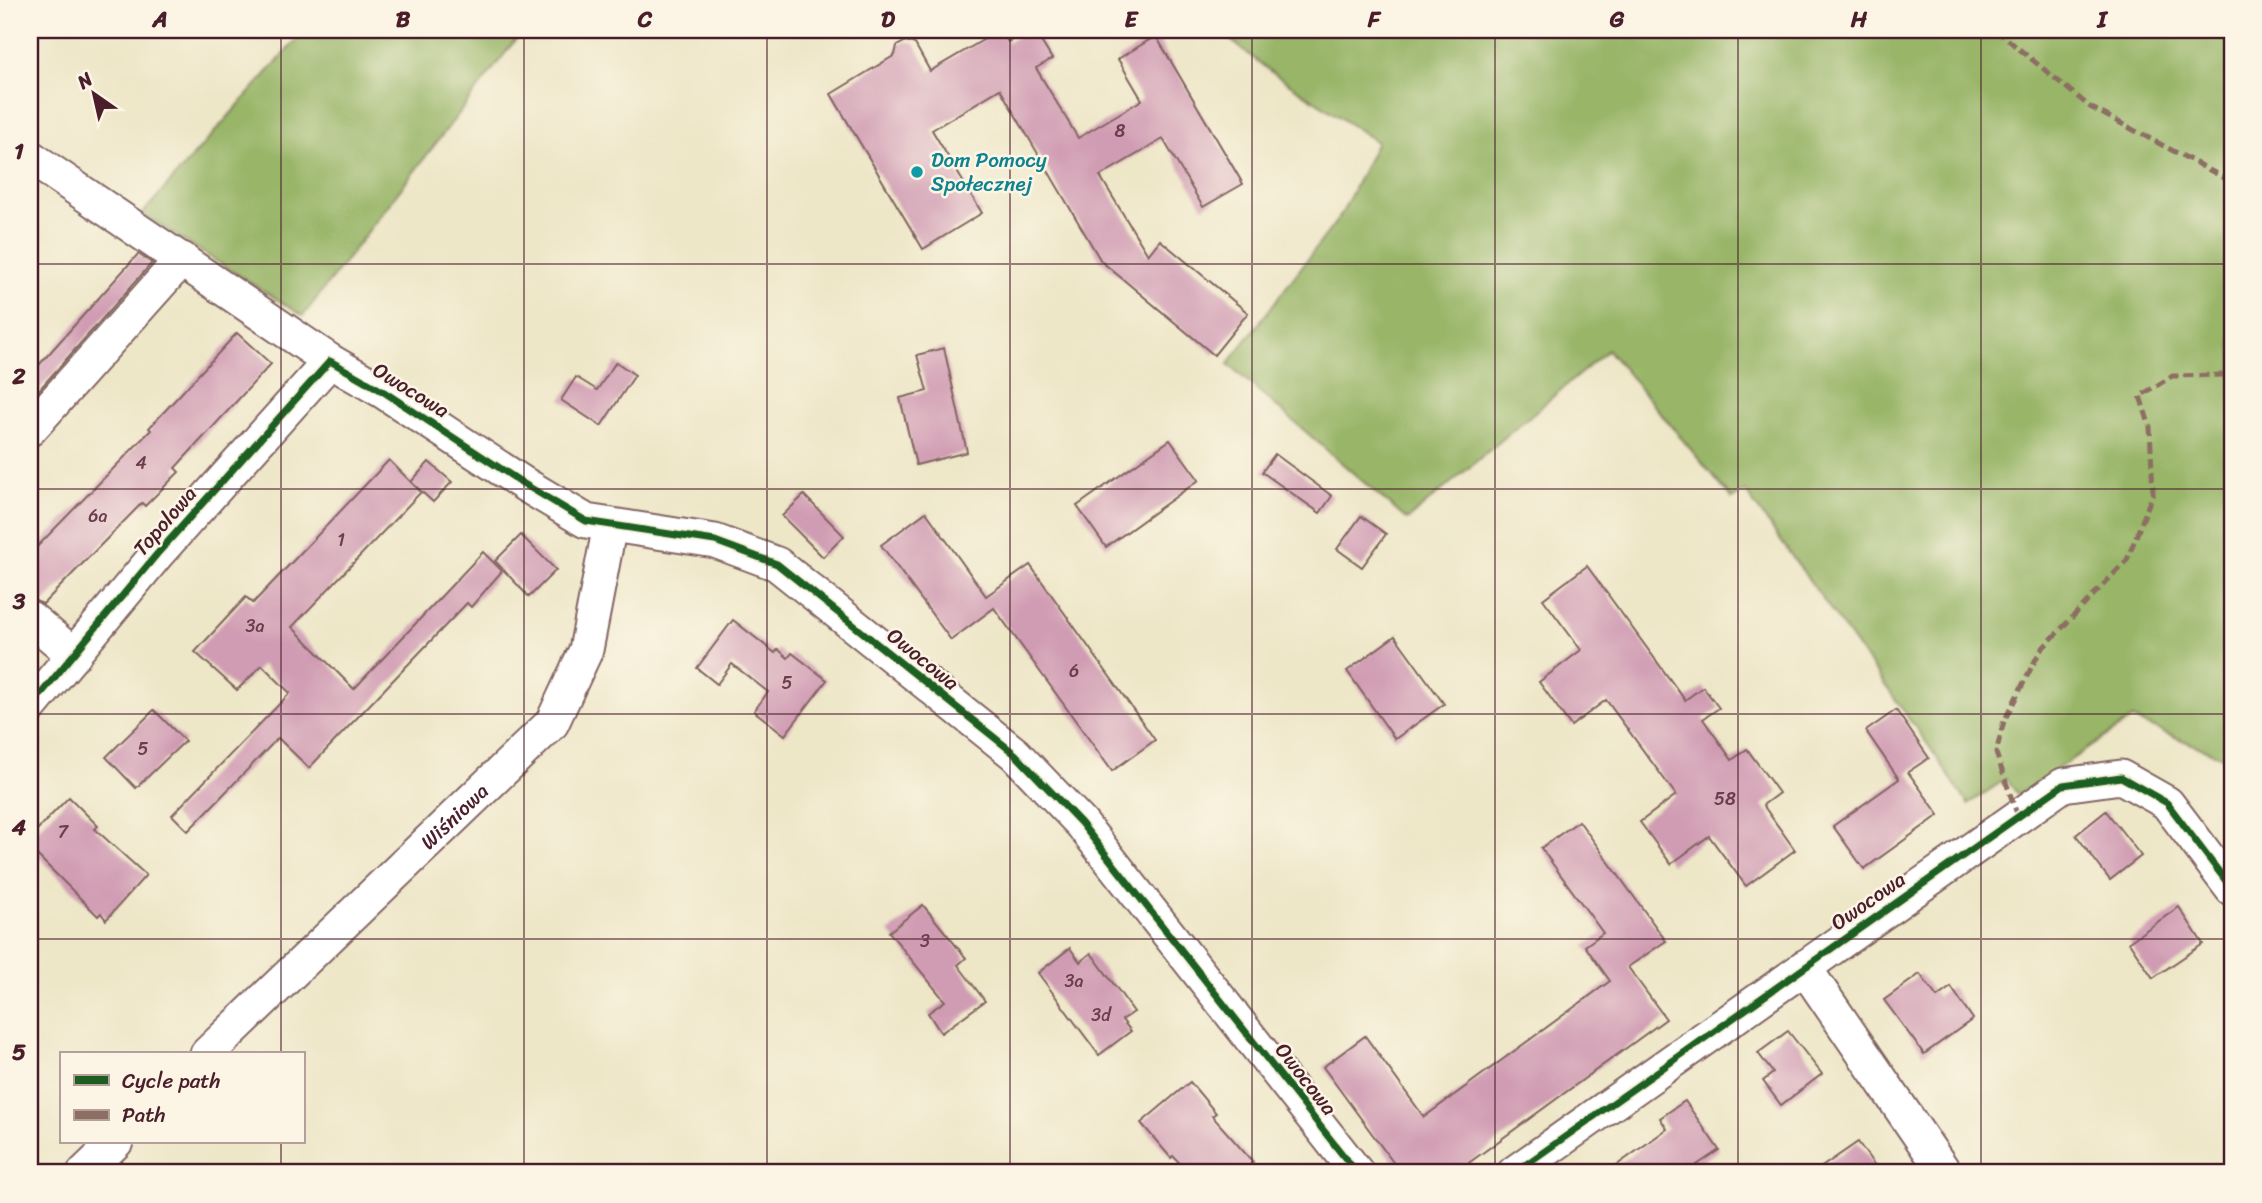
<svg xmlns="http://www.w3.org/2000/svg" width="2262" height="1203" font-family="Sriracha,sans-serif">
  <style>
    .forest { fill: #98b567; stroke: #716a49; stroke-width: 2 }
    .building { fill: #d09cb3 }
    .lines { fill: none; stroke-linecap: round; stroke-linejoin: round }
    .minor-casing { stroke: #836562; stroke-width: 37 }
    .minor { stroke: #fff; stroke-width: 33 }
    .quiet { stroke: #8d6e63; stroke-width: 5; stroke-dasharray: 10 5; stroke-linecap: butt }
    .cycleway-casing { stroke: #fcf5e5; stroke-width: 11 }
    .cycleway { stroke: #1b5e20; stroke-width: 7 }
    .grid { fill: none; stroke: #4a1f2b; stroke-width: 2; stroke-opacity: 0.55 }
    .culture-dot { fill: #0f9aa8; stroke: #fcf5e5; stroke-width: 2.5 }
    .labels { text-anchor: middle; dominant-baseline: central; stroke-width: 5; stroke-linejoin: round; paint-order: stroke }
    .number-label { font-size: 18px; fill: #6c3e4d }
    .culture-label { font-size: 21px; fill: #0d838f; stroke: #fcf5e5; text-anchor: start }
    .street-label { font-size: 21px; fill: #4a1f2b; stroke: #fcf5e5 }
    .neatline { fill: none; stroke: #4a1f2b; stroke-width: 2.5 }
    .grid-label { font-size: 23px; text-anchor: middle; font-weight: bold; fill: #4a1f2b }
  </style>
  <rect width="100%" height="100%" fill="#fcf5e5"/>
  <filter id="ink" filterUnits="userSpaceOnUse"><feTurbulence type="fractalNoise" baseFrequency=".0143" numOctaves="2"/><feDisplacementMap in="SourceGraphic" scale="14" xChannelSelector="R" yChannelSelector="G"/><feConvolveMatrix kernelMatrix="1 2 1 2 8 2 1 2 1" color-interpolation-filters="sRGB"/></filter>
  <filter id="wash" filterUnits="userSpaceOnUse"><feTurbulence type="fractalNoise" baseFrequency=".00686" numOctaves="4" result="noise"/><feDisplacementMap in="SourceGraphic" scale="28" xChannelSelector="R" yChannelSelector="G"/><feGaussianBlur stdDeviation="1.57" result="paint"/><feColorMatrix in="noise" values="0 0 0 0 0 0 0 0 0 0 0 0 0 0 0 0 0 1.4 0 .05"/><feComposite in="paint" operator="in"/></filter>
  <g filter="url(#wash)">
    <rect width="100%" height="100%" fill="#ede6c7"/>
    <g class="forest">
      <path d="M305,30H523L303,316L142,214Z"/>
      <path d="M1218,30H2221L2232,37V761L2132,719L2018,795L2006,779L1968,804L1931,749L1745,491L1732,499L1608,350L1407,520L1228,364L1341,215L1377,142L1270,71Z"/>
    </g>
    <g id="blocks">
      <g class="building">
        <path d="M1000,30L1008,42L1030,30H1034L1052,59L1036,68L1078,138L1142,100L1118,59L1156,36L1243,184L1203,207L1163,139L1100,176L1148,255L1160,240L1248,313L1214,355L1101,261L1000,89L932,130L982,213L923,249L831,94L895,55L897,46L906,41L915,44L930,71Z"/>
        <path d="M138,254L152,263L30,400V375Z"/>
        <path d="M237,333L271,364L175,468L179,472L145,506L142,503L43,604L30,599V554L151,430L149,428Z"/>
        <path d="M944,348L967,452L916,465L900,398L927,391L917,355Z"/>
        <path d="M616,362L635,375L601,426L561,400L576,377L597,390Z"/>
        <path d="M1170,440L1199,480L1106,547L1077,506Z"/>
        <path d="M1275,454L1332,496L1320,513L1262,472Z"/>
        <path d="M389,460L421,492L292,627L354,689L483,552L502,571L471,607L467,603L309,768L278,738L188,831L172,815L290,693L262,665L237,690L195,652L246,597L253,603Z"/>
        <path d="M429,462L452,482L433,502L411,482Z"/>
        <path d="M804,495L844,536L823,557L782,516Z"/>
        <path d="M926,512L986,596L1030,565L1155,740L1112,771L994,608L951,640L881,545Z"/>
        <path d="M1361,516L1386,534L1362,567L1337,549Z"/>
        <path d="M521,535L556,570L529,597L495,561Z"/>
        <path d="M1587,566L1685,700L1703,687L1719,708L1703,719L1732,760L1747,749L1779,793L1763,805L1795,850L1746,886L1709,836L1671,864L1640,822L1676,795L1606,700L1571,726L1539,682L1581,650L1543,599Z"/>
        <path d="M733,620L775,653L778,649L788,658L792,653L827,680L785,735L754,711L768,692L732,664L717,684L697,668Z"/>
        <path d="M1395,636L1444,704L1395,739L1347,671Z"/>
        <path d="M154,710L185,741L136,788L106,757Z"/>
        <path d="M1896,710L1929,758L1908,772L1939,815L1864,869L1833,826L1899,779L1866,731Z"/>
        <path d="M69,797L98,826L95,829L146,875L106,920L101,913L98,916L30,848V837Z"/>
        <path d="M2106,811L2141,856L2110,880L2076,835Z"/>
        <path d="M1579,821L1666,941L1628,967L1666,1019L1455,1173H1401L1323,1067L1365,1036L1424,1117L1610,981L1585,946L1603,933L1541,848Z"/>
        <path d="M923,905L966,958L958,965L985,1001L941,1033L928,1013L945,1001L889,932Z"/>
        <path d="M2179,907L2203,944L2153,978L2129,942Z"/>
        <path d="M1070,948L1080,962L1091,953L1134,1012L1122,1020L1131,1031L1099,1055L1038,973Z"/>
        <path d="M1920,974L1937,997L1951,987L1973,1019L1924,1054L1884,1000Z"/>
        <path d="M1788,1031L1822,1074L1781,1105L1763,1081L1773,1073L1758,1053Z"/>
        <path d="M1190,1082L1216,1113L1212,1116L1253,1162L1241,1173H1189L1173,1156L1171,1158L1141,1123Z"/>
        <path d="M1685,1101L1719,1150L1685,1173H1606L1667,1129L1660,1118Z"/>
        <path d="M1858,1142L1880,1173H1813Z"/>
      </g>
    </g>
  </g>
  <g filter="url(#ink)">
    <use href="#blocks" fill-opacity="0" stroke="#836562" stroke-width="2"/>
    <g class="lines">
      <g class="minor-casing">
        <g id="minor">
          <path d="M30,157L330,361L384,392L524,484L586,521L715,541L777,564L1015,754L1081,823L1357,1173"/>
          <path d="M30,429L182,259"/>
          <path d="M30,618L74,655"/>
          <path d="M30,707L157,554L330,361"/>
          <path d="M1804,967L1945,1173"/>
          <path id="s1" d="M207,1054L552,723L586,650L610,525"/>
          <path d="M84,1173L116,1142"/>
          <path d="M1514,1173L2063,785L2121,777L2167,803L2232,889"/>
        </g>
      </g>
      <use href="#minor" class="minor"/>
      <g class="quiet">
        <path d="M1996,30L2090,107L2232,182"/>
        <path d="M2232,200V212"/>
        <path d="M2018,817L1996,753L2004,721L2040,651L2127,560L2153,493L2150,427L2140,396L2172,376L2228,375L2232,372"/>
      </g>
      <g class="cycleway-casing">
        <g id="cycleway">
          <path d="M30,707L157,554L330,361L384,392L524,484L586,521L715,541L777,564L1015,754L1081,823L1357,1173"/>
          <path d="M1514,1173L2063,785L2121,777L2167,803L2232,889"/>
        </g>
      </g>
      <use href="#cycleway" class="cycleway"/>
    </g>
  </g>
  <path class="grid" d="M281,30V1054M524,30V1173M767,30V1173M1010,30V1173M1252,30V1173M1495,30V1173M1738,30V1173M1981,30V1173M30,264H2232M30,489H2232M30,714H2232M30,939H2232M281,1142V1173"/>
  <circle class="culture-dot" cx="917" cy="172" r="7"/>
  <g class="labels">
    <g class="number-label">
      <text x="1120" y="131">8</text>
      <text x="141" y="463">4</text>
      <text x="98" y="516">6a</text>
      <text x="341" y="540">1</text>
      <text x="255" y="626">3a</text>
      <text x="1074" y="671">6</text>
      <text x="787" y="683">5</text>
      <text x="143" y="749">5</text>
      <text x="1725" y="799">58</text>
      <text x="63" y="832">7</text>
      <text x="925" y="941">3</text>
      <text x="1074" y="981">3a</text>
      <text x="1101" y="1015">3d</text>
    </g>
    <g class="culture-label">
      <text x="931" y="160">Dom Pomocy<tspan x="931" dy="24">Społecznej</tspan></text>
    </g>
    <g class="street-label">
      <text transform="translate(411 390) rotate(32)">Owocowa</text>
      <text transform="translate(165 521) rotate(-49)">Topolowa</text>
      <text transform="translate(923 659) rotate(39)">Owocowa</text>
      <text stroke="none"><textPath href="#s1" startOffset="343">Wiśniowa</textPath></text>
      <text transform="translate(1868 901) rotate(-35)">Owocowa</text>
      <text transform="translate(1306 1079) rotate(52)">Owocowa</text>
    </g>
  </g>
  <rect width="2262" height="1203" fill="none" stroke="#fcf5e5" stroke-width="77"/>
  <rect x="60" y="1052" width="245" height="91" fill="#fcf5e5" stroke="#b59f9b" stroke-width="2"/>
  <rect x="74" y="1075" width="35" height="10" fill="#1b5e20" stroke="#b59f9b" stroke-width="2"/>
  <text x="122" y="1088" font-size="21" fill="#4a1f2b">Cycle path</text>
  <rect x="74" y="1110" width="35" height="10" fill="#8d6e63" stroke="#b59f9b" stroke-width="2"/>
  <text x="122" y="1122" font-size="21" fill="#4a1f2b">Path</text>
  <g transform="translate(94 94) rotate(326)" stroke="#fcf5e5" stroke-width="5" paint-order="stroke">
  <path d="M0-5L12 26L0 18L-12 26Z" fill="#4a1f2b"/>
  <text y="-10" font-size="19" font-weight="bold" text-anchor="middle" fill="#4a1f2b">N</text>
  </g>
  <rect x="38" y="38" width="2186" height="1126" class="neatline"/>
  <g class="grid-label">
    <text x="160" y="27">A</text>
    <text x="403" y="27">B</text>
    <text x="645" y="27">C</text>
    <text x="888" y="27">D</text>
    <text x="1131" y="27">E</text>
    <text x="1374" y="27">F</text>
    <text x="1617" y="27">G</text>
    <text x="1859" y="27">H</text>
    <text x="2102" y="27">I</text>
    <text x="19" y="159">1</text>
    <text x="19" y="384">2</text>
    <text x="19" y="609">3</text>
    <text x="19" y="835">4</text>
    <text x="19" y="1060">5</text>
  </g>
</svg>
